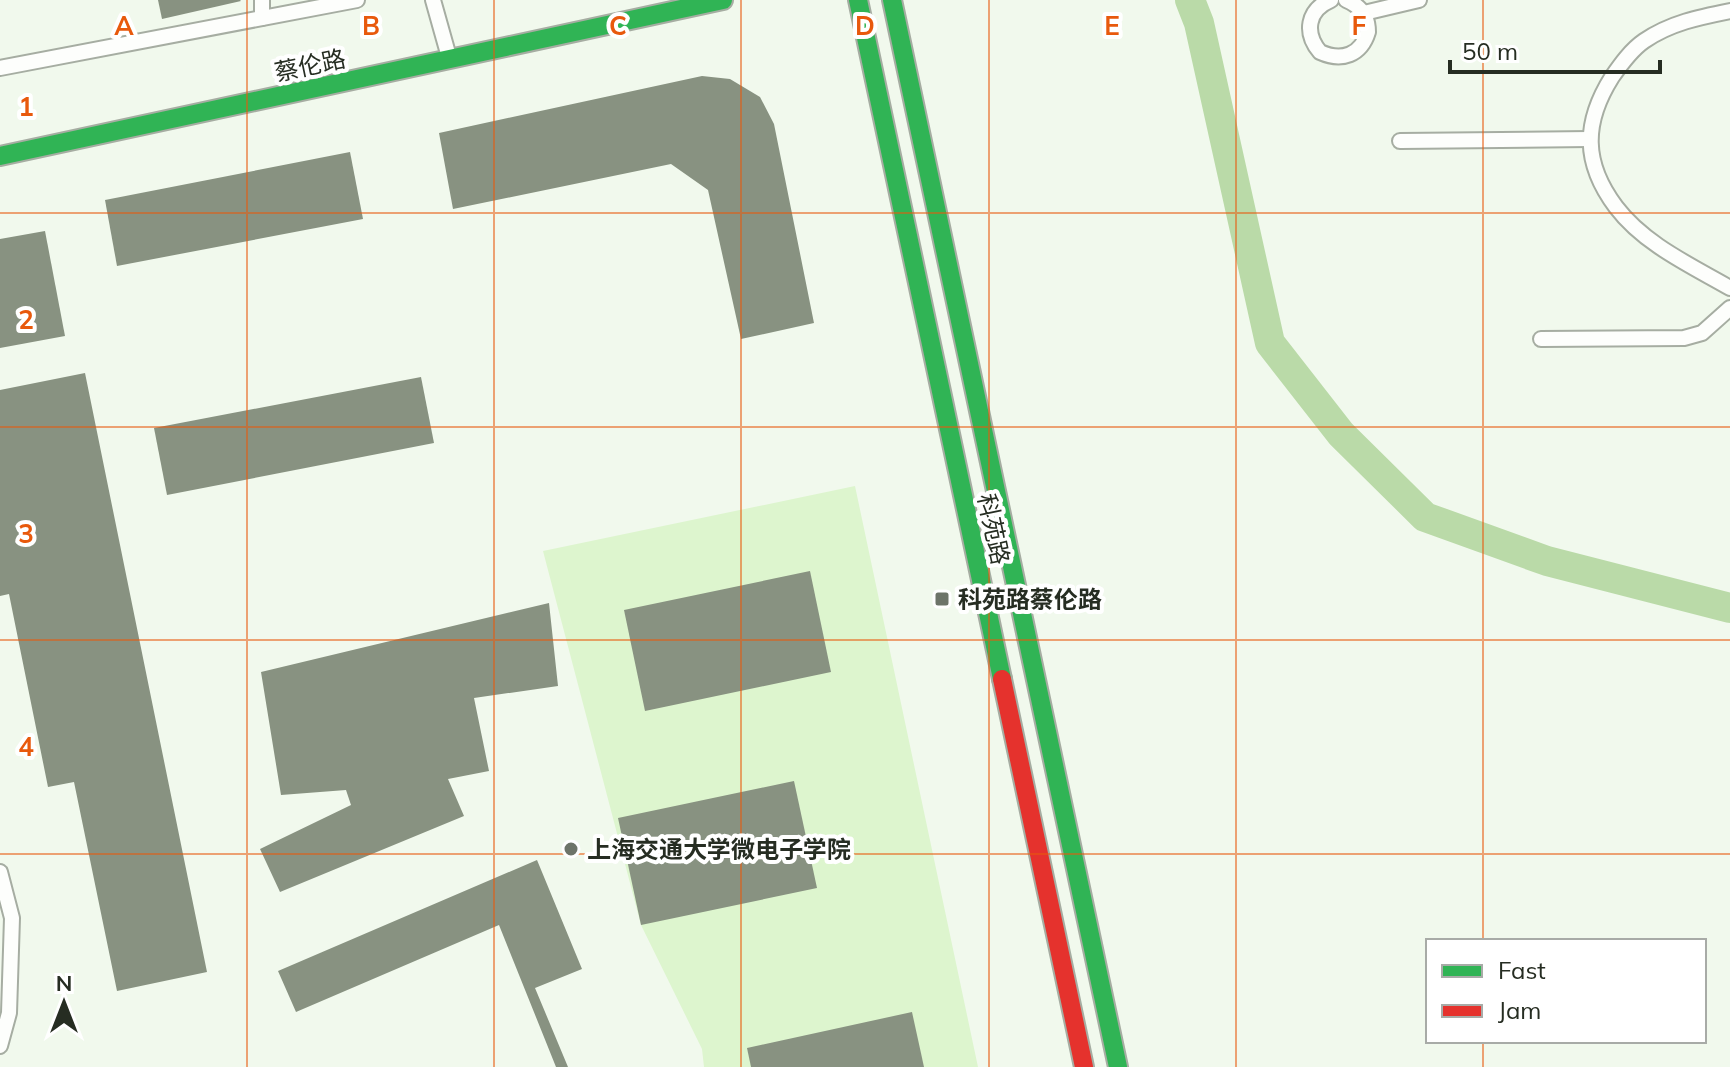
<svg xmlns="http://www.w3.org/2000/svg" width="1730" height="1067" font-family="Mulish,'Noto Sans SC',sans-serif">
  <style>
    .green { fill: #ddf5ce }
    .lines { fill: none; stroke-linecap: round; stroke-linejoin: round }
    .canal { stroke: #badaa8; stroke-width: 30 }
    .building { fill: #889281 }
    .lane-casing { stroke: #a6ada2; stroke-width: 18 }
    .fast-casing { stroke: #a6ada2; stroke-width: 22 }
    .jam-casing { stroke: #a6ada2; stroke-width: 22 }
    .lane { stroke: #fdfefc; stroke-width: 14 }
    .fast { stroke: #30b455; stroke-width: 18 }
    .jam { stroke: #e5322d; stroke-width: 18 }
    .grid { fill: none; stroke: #e8590c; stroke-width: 2; stroke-opacity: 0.55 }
    .poi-dot { fill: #6d7469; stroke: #fff; stroke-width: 3 }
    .labels { text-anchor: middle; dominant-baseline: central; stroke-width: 8; stroke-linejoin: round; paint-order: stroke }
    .street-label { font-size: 24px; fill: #262d22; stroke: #fff }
    .poi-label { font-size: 24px; font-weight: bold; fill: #262d22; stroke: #fff; text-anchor: start }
    .grid-label { font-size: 26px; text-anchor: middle; font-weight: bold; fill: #e8590c; stroke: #fff; stroke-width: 8; stroke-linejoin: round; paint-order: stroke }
  </style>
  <rect width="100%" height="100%" fill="#f1f9ed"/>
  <path class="green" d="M855,486L978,1067H704L702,1049L641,925L543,551Z"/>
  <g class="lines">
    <path class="canal" d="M1190,0L1199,23L1270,343L1341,434L1425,517L1547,561L1730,608"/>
  </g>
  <g class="building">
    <path d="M158,0H240L241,1L162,19Z"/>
    <path d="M702,76L730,79L760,97L774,124L814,323L741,339L708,190L671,164L453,209L439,133Z"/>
    <path d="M350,152L363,219L117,266L105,200Z"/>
    <path d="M45,231L65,336L0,348V239Z"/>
    <path d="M85,373L207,972L117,991L74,782L48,787L9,594L0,596V390Z"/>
    <path d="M421,377L434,443L167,495L154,428Z"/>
    <path d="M810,571L831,672L645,711L624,610Z"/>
    <path d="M549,603L558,686L474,698L489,771L448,779L464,816L280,892L260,849L351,805L346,790L281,795L261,672Z"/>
    <path d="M794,781L817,888L641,925L618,818Z"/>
    <path d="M537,860L582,969L535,988L568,1067H556L499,925L296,1012L278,971Z"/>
    <path d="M912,1012L924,1067H751L747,1048Z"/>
  </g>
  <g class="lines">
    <g class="lane-casing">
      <g id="lane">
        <path d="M262,0V18"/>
        <path d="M433,0L449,57"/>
        <path d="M1331,0C1307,10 1304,33 1320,52C1342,62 1361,55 1368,32C1368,17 1361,6 1346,0"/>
        <path d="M1730,11C1700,17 1670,23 1644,41C1631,50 1621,64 1612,77C1583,123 1583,163 1616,207C1644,244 1690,265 1730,288"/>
        <path d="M1364,13L1419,0"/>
        <path d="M0,68L357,0"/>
        <path d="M1400,141L1590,139"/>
        <path d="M1541,339L1684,338L1702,333L1730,308"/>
        <path d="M0,872L12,918L9,1013L0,1046"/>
      </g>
    </g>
    <g class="fast-casing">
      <g id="fast">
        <path d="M858,0L1002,679"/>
        <path d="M892,0L1118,1067"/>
        <path d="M0,156L723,0"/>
      </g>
    </g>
    <g class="jam-casing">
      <path id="jam" d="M1002,679L1084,1067"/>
    </g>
    <use href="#lane" class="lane"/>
    <use href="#fast" class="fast"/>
    <use href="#jam" class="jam"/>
  </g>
  <path class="grid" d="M247,0V1067M494,0V1067M741,0V1067M989,0V1067M1236,0V1067M1483,0V941M0,213H1730M0,427H1730M0,640H1730M0,854H1730M1483,1041V1067"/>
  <g class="poi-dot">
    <rect x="934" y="591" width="16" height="16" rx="4"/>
    <circle cx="571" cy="849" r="8"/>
  </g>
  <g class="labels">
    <g class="street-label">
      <text transform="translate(310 65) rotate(-12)">蔡伦路</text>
      <text transform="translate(994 529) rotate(78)">科苑路</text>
    </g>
    <g class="poi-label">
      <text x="958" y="599">科苑路蔡伦路</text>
      <text x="587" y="849">上海交通大学微电子学院</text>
    </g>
  </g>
  <g class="grid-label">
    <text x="124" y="35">A</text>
    <text x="371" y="35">B</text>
    <text x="618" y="35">C</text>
    <text x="865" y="35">D</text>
    <text x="1112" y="35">E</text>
    <text x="1359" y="35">F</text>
    <text x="26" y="116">1</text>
    <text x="26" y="329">2</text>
    <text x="26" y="543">3</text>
    <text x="26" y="756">4</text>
  </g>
  <rect x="1426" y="939" width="280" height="104" fill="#ffffff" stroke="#a8aba7" stroke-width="2"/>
  <rect x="1442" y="965" width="40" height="12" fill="#30b455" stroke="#a8aba7" stroke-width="2"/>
  <text x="1498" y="979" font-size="24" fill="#262d22">Fast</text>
  <rect x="1442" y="1005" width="40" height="12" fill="#e5322d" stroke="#a8aba7" stroke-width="2"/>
  <text x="1498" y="1019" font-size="24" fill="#262d22">Jam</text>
  <g transform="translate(64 1003)" stroke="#ffffff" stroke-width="6" paint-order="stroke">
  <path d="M0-6L14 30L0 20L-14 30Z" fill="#262d22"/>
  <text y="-12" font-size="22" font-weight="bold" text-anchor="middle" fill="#262d22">N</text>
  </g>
  <path d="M1450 60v12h210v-12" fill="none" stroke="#262d22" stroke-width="4"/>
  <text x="1462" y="60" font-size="24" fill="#262d22" stroke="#ffffff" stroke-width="6" paint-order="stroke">50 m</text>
</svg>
